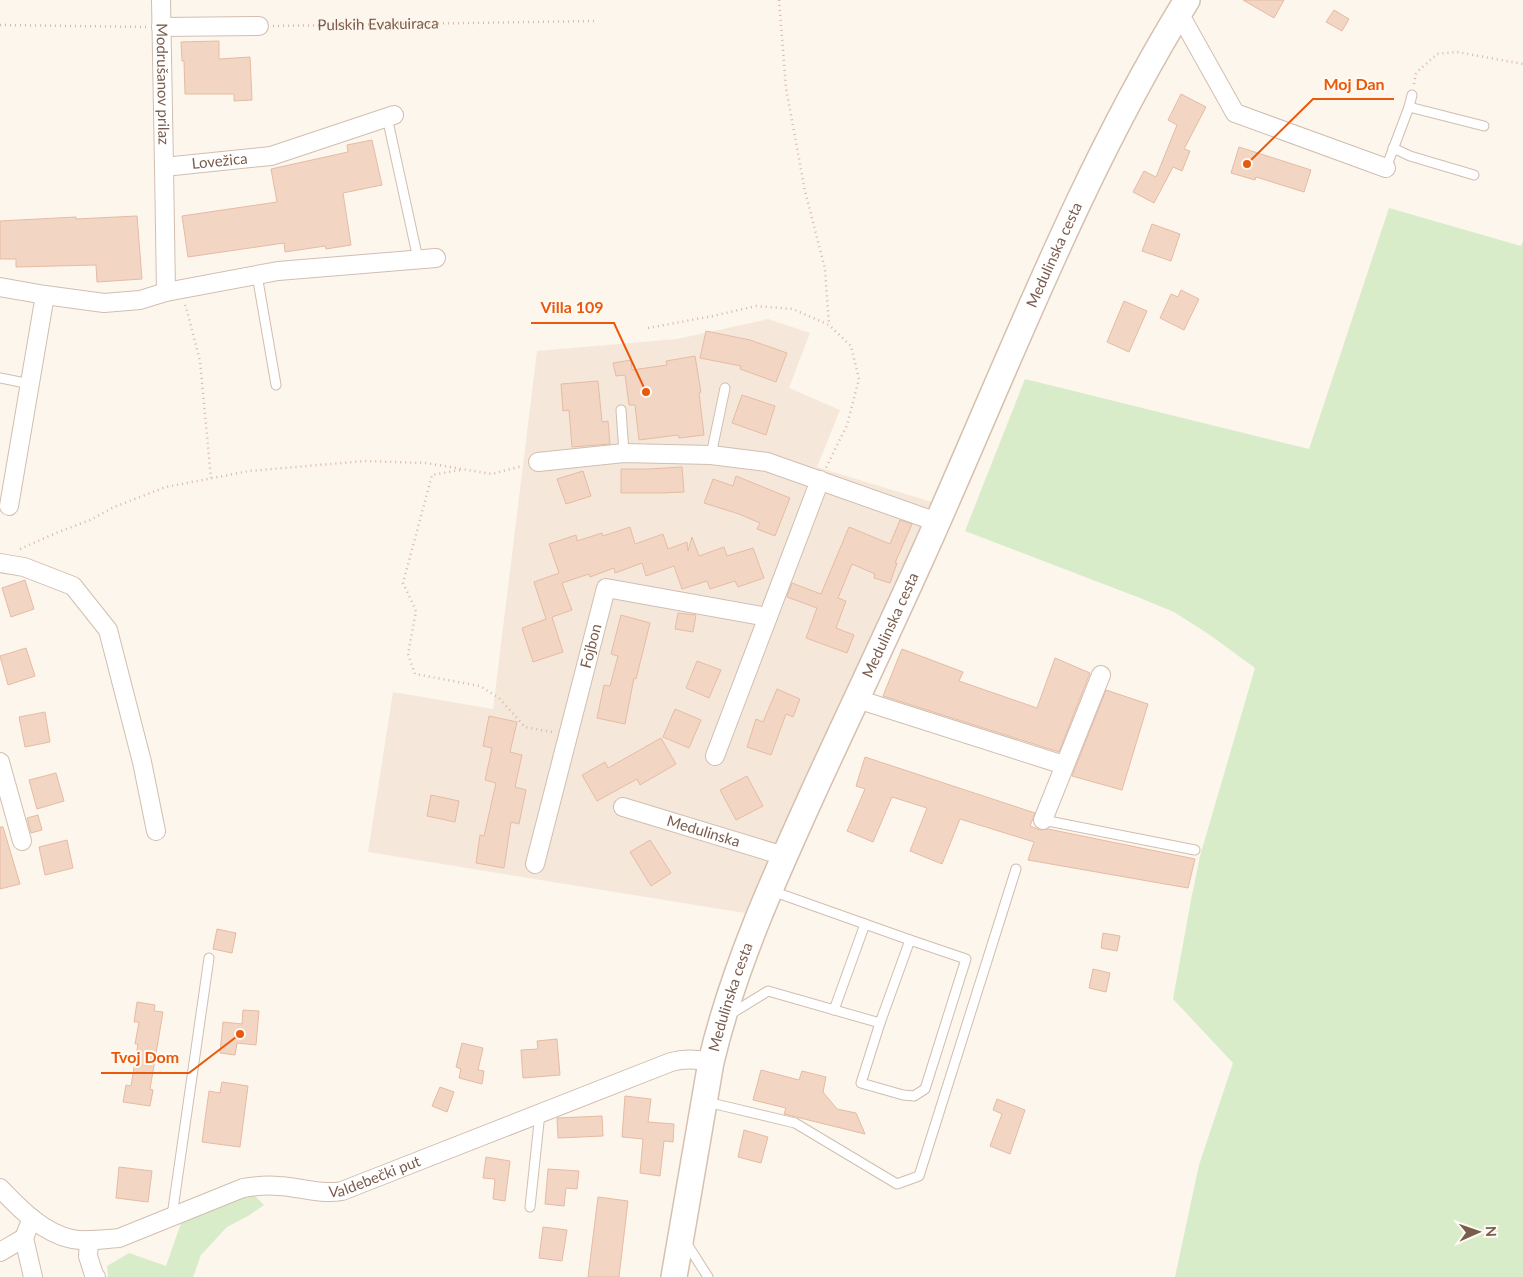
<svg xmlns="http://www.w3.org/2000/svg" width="1523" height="1277" viewBox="0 0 1523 1277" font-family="Lato,sans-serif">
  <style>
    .residential { fill: #f5e8da }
    .green { fill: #d8ecc9 }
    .building { fill: #f3d5c3; stroke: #e6bba3 }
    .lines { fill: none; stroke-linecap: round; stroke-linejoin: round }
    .service-casing { stroke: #d1beb0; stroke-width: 11 }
    .minor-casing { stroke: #d1beb0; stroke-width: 20 }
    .secondary-casing { stroke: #d6c0b0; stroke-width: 28 }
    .path { stroke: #d9b8a5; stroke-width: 2.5; stroke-dasharray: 1 4; stroke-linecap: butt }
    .service { stroke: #fff; stroke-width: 9 }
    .minor { stroke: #fff; stroke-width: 18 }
    .secondary { stroke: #fff; stroke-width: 25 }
    .labels { text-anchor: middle; stroke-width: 4; stroke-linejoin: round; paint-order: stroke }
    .street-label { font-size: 15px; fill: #7a5c4d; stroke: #fffaf3 }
    .leader { fill: none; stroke: #e8590c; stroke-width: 2 }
    .callout-dot { fill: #e8590c; stroke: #fffaf3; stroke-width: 2 }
    .callout-label { font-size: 16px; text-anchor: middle; font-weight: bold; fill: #e8590c; stroke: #fffaf3; stroke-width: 4; stroke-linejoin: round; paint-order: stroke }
  </style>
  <rect width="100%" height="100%" fill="#fdf6ec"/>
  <path class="residential" d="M 768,319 L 810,333 L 789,388 L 840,410 L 817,467 L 932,502 L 745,913 L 368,852 L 393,692 L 493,709 L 537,351 L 677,339 Z"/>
  <g class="green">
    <path d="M 1389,208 L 1521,246 L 1523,241 L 1523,1277 L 1175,1277 L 1199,1165 L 1233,1063 L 1173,999 L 1191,900 L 1200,856 L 1255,668 L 1210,635 L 1174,612 L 1140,598 L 965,531 L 1025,379 L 1309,449 Z"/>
    <path d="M 254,1195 L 264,1205 L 248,1216 L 227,1227 L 201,1255 L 193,1277 L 108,1277 L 107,1266 L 129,1253 L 166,1266 L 181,1223 L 235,1198 Z"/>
  </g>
  <g class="building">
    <path d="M 1243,0 L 1284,0 L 1274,18 Z"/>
    <path d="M 1334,10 L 1349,19 L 1342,31 L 1326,22 Z"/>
    <path d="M 219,41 L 219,59 L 250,57 L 252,100 L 234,101 L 234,94 L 185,94 L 184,61 L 182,61 L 181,42 Z"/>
    <path d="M 1181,94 L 1206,107 L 1184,149 L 1190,151 L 1182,171 L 1173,167 L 1154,203 L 1133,192 L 1144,171 L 1156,177 L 1177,125 L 1168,120 Z"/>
    <path d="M 372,140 L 382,185 L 343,193 L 351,245 L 326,249 L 325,246 L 285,252 L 284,243 L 188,257 L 182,216 L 277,202 L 271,169 L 348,152 L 347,145 Z"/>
    <path d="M 1239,147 L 1311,170 L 1304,192 L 1256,177 L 1255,180 L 1231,173 Z"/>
    <path d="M 137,216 L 142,279 L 97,282 L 96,265 L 16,267 L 16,259 L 0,259 L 0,221 L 76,217 L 76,219 Z"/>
    <path d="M 1152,224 L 1180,234 L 1171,261 L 1142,251 Z"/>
    <path d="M 1181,290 L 1199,299 L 1184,330 L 1160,318 L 1171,294 L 1178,297 Z"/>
    <path d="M 1124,301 L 1147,311 L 1129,352 L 1107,342 Z"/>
    <path d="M 706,331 L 750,340 L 787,353 L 776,382 L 740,369 L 741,366 L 700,358 Z"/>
    <path d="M 695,356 L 701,392 L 699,393 L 704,435 L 679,438 L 678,435 L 639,440 L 635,405 L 629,405 L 625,375 L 616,376 L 613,363 L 631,360 L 632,370 L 667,365 L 666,361 Z"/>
    <path d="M 598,381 L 602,422 L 608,421 L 610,444 L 572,447 L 569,410 L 563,411 L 561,384 Z"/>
    <path d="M 742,395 L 775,406 L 766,435 L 732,423 Z"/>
    <path d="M 682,467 L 684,492 L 662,493 L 621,493 L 621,469 L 649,469 Z"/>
    <path d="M 583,471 L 591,496 L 566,504 L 557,479 Z"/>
    <path d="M 736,476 L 790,498 L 775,536 L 757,529 L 760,523 L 739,514 L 704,503 L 713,479 L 733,486 Z"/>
    <path d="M 900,520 L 912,524 L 895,563 L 897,563 L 890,583 L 874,578 L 875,574 L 852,564 L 838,598 L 846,601 L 836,628 L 854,635 L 847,653 L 806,638 L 817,608 L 787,597 L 792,583 L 821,594 L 849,527 L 890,544 Z"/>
    <path d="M 630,527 L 635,544 L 663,534 L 668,549 L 687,542 L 688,551 L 692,537 L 699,556 L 724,547 L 727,556 L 753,548 L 764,578 L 738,587 L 735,581 L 710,589 L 707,581 L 682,589 L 674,566 L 646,576 L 642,563 L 615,573 L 614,568 L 590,577 L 589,574 L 562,583 L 572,610 L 552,617 L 563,652 L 533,662 L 522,628 L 546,619 L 534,582 L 559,573 L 549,544 L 576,535 L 577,541 L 602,533 L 603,536 Z"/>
    <path d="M 25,580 L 34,609 L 11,617 L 2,588 Z"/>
    <path d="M 678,613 L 696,615 L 693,632 L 675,629 Z"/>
    <path d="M 621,615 L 650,623 L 636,679 L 634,678 L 625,724 L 597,718 L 604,685 L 610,686 L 618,656 L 611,654 Z"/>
    <path d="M 26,648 L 35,676 L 8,685 L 0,656 Z"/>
    <path d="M 902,649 L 963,672 L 959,681 L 1037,708 L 1055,658 L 1090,673 L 1059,752 L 883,696 Z"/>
    <path d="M 697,661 L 721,670 L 709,698 L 686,688 Z"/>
    <path d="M 777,689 L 800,699 L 793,717 L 786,714 L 771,755 L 747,747 L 756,719 L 763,722 Z"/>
    <path d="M 1106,690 L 1148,704 L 1122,790 L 1072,776 Z"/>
    <path d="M 675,709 L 701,720 L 689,748 L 663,737 Z"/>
    <path d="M 45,712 L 50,742 L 25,747 L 19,717 Z"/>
    <path d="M 489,716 L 517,722 L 510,752 L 522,755 L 515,787 L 526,790 L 519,824 L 511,822 L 504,868 L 476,863 L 480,835 L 484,836 L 496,783 L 485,780 L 492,748 L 483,746 Z"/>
    <path d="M 661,738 L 676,764 L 640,785 L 637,779 L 597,801 L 582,775 L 605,762 L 608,768 Z"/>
    <path d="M 865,757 L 1035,813 L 1030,826 L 1040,830 L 1048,829 L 1195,859 L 1188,888 L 1028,860 L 1034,842 L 960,819 L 942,864 L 910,851 L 927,808 L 892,797 L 873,842 L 847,831 L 865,789 L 856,786 Z"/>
    <path d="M 56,773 L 64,801 L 37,809 L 29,780 Z"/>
    <path d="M 747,776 L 763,806 L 736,820 L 720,790 Z"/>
    <path d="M 431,795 L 459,801 L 455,822 L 427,816 Z"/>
    <path d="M 38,815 L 42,830 L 31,833 L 27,818 Z"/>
    <path d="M 0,827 L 3,827 L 20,884 L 0,889 Z"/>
    <path d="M 67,840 L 73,868 L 45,875 L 39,847 Z"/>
    <path d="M 650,840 L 671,873 L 651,886 L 630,852 Z"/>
    <path d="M 217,929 L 236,933 L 232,953 L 213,949 Z"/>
    <path d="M 1103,933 L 1120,936 L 1117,951 L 1101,948 Z"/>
    <path d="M 1093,969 L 1110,973 L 1106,992 L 1089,988 Z"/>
    <path d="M 137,1002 L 155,1005 L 154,1011 L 163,1012 L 150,1089 L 153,1090 L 150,1106 L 123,1102 L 126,1085 L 131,1086 L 138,1044 L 135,1044 L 139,1022 L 134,1022 Z"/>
    <path d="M 243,1010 L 259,1011 L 256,1045 L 237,1043 L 235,1055 L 220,1053 L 223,1022 L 242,1024 Z"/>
    <path d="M 557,1039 L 560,1075 L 523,1078 L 521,1050 L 538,1049 L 537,1041 Z"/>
    <path d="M 462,1043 L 483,1048 L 478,1070 L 484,1071 L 482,1084 L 459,1078 L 461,1069 L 456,1067 Z"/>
    <path d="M 761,1070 L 799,1080 L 802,1071 L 826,1077 L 823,1092 L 837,1109 L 856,1113 L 865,1134 L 784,1114 L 786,1108 L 753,1100 Z"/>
    <path d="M 222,1082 L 248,1086 L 240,1147 L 202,1142 L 209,1091 L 220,1093 Z"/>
    <path d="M 440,1087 L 454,1092 L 447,1112 L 432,1106 Z"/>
    <path d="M 625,1096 L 651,1099 L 648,1122 L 674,1124 L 673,1142 L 664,1141 L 660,1176 L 640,1173 L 643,1139 L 622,1137 Z"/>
    <path d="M 997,1099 L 1025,1110 L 1010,1154 L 990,1146 L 1002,1114 L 993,1110 Z"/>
    <path d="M 602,1116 L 603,1136 L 558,1138 L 557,1118 Z"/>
    <path d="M 744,1130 L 768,1137 L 761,1163 L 738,1157 Z"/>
    <path d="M 486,1157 L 510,1161 L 505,1201 L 493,1199 L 495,1179 L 483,1178 Z"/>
    <path d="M 119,1167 L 152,1171 L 148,1202 L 116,1198 Z"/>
    <path d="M 548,1169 L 579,1171 L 577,1189 L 566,1188 L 564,1206 L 545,1204 Z"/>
    <path d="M 598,1197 L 628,1201 L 619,1277 L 588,1277 Z"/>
    <path d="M 543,1227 L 567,1230 L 562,1261 L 539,1258 Z"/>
  </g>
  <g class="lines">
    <defs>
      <g id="service">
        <path d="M 1409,107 L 1484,126"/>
        <path d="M 387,117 L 418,259"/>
        <path d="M 1393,148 L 1410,156 L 1474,175"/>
        <path d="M 1386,168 L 1409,107 L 1412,95"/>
        <path d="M 257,275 L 276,385"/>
        <path d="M 0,378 L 30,384"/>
        <path d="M 621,410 L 624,453"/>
        <path d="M 711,455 L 725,388"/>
        <path d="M 1043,820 L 1195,850"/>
        <path d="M 834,1010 L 865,924"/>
        <path d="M 729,1015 L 768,991 L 880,1023 L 910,940 L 772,891"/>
        <path d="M 880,1023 L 861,1083 L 903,1095 L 914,1096 L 925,1089 L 966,959 L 910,940"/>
        <path d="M 707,1102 L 795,1123 L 897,1184 L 919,1176 L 1016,869"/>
        <path d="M 530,1207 L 540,1113"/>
        <path d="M 172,1216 L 209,958"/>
        <path d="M 685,1241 L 708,1277"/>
      </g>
      <g id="minor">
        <path id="s2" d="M 161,0 L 164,167"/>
        <path d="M 1179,13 L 1235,113 L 1386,168"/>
        <path d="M 161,27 L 259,26"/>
        <path d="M 0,287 L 45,295 L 104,303 L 140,300 L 166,292 L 278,271 L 436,258"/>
        <path id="s3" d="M 166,292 L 164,167 L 271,156 L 394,115"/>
        <path d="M 538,462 L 624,453 L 711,455 L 767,462 L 937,522"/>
        <path d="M 9,506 L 45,295"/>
        <path d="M 0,563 L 24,567 L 73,586 L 108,630 L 142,762 L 156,831"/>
        <path d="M 857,699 L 1064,765"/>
        <path d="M 715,756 L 820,480"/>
        <path d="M 0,762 L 22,841"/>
        <path id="s4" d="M 623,807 L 784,856"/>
        <path d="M 1043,820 L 1101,675"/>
        <path id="s5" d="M 535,864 L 606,588 L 768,617"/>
        <path id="s6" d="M 0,1188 C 20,1209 43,1233 72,1239 C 87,1242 104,1239 119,1238 L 243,1188 C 255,1186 267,1185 279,1186 C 299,1187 321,1195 342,1191 L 671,1062 C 685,1058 697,1059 711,1062"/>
        <path d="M 32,1218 L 24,1238 L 33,1277"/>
        <path d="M 89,1240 L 88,1256 L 94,1275 L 96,1277"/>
        <path d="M 0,1252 L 24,1238"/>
      </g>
      <g id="secondary">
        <path id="s7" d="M 674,1277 L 711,1062 C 734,965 776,874 817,784 C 853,706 890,628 925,550 C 1008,365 1080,173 1187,0"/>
      </g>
    </defs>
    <use href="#service" class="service-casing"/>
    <use href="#minor" class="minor-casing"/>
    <use href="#secondary" class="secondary-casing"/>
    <g class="path">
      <path d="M 779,0 L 786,88 L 805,191 L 825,269 L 829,325"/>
      <path d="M 0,25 L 146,27"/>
      <path id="s1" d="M 273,26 L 595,21"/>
      <path d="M 1414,84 L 1416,73 L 1437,54 L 1457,52 L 1523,64"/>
      <path d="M 185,305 L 187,311 L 200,361 L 211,478"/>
      <path d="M 648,328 L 713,316 L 756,306 L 793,309 L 829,325 L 851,346 L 859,379 L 847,425 L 826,468"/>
      <path d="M 460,470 L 432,475 L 403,583 L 416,611 L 408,654 L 415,674 L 480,686 L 499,698 L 525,727 L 552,732"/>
      <path d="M 20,549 L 56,533 L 90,520 L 114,507 L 166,487 L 249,471 L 365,461 L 426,463 L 492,474 L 522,466"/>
    </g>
    <use href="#service" class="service"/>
    <use href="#minor" class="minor"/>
    <use href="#secondary" class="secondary"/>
  </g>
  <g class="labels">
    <g class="street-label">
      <text dy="5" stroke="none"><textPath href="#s1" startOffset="105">Pulskih Evakuiraca</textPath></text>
      <text dy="5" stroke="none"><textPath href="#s2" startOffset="84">Modrušanov prilaz</textPath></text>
      <text dy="5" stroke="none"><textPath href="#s3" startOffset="181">Lovežica</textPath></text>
      <text dy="5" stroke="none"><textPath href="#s7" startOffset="1096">Medulinska cesta</textPath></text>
      <text dy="5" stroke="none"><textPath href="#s7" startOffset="691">Medulinska cesta</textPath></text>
      <text dy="5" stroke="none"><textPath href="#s5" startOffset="225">Fojbon</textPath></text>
      <text dy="5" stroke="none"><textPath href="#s4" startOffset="84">Medulinska</textPath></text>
      <text dy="5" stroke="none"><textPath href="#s7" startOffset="286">Medulinska cesta</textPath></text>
      <text dy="5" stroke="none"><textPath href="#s6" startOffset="405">Valdebečki put</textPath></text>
    </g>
  </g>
  <path class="leader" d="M1247 164L1313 99H1394M646 392L614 323H531M240 1034L189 1073H101"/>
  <g class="callout-dot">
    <circle cx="1247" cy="164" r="5"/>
    <circle cx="646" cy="392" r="5"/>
    <circle cx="240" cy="1034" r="5"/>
  </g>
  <g class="callout-label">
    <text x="1354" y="90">Moj Dan</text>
    <text x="572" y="313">Villa 109</text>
    <text x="145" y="1063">Tvoj Dom</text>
  </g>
  <g transform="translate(1478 1232) rotate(88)" stroke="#fffaf3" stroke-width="4" paint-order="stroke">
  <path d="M0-4L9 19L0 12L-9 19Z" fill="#7a5c4d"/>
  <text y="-8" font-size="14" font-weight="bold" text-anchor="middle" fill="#7a5c4d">N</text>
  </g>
</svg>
